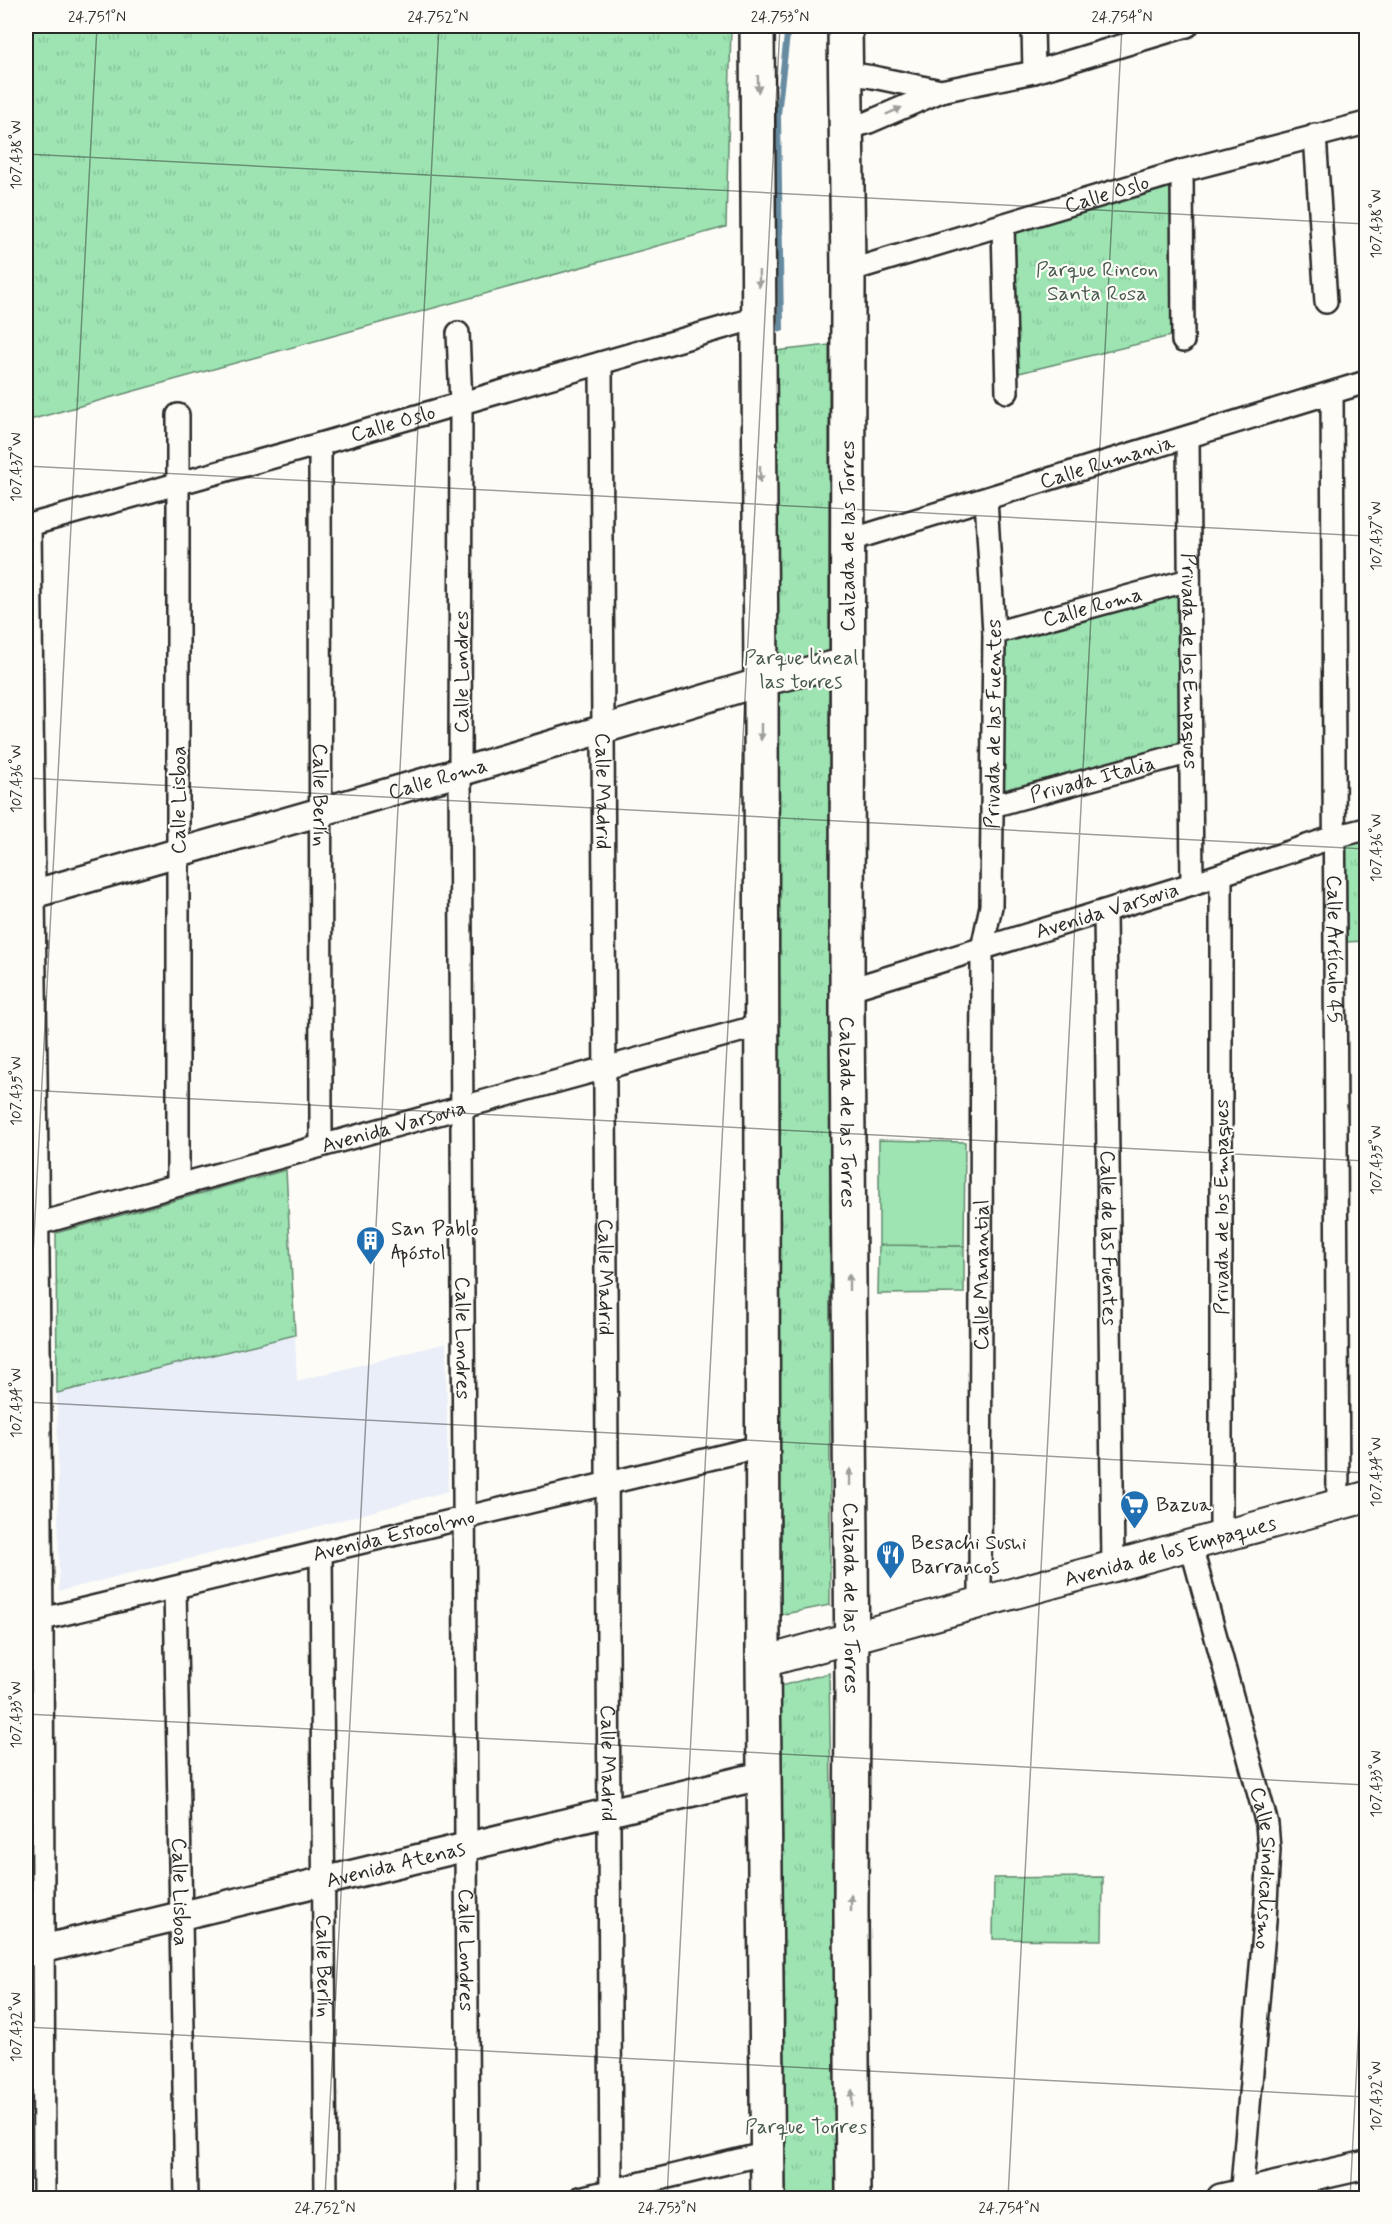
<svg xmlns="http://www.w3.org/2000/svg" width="1392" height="2224" viewBox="0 0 1392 2224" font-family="Mynerve,sans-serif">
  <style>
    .built { fill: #e9eef8 }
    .grass { fill: url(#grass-tufts); stroke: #64886e; stroke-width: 1.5 }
    .pitch { fill: #9de4b2; stroke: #64886e; stroke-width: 1.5 }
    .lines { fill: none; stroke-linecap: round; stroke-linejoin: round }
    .stream { stroke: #668ba0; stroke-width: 6 }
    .minor-casing { stroke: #2b2b2b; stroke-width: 26 }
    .tertiary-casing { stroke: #2b2b2b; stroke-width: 32 }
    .secondary-casing { stroke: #2b2b2b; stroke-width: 34 }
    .primary-casing { stroke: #2b2b2b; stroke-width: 38 }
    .minor { stroke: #fdfcf7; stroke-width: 21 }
    .tertiary { stroke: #fdfcf7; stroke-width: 27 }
    .secondary { stroke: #fdfcf7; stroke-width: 30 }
    .primary { stroke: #fdfcf7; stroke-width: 33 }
    .oneway { fill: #9e9e9b }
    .ticks { fill: none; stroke: #2b2b2b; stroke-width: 1.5; stroke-opacity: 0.45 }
    .labels { text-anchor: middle; stroke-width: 4.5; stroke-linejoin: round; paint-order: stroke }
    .street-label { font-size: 21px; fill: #2b2b2b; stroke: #fdfcf7 }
    .park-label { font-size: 21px; fill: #48594d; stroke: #fdfcf7 }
    .poi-label { font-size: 21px; fill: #2b2b2b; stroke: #fdfcf7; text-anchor: start }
    .neatline { fill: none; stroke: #2b2b2b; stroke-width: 2 }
    .ticks-label { font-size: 15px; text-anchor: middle; fill: #2b2b2b }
  </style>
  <defs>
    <pattern id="grass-tufts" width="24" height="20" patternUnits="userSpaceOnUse" patternTransform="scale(1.5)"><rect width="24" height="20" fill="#9de4b2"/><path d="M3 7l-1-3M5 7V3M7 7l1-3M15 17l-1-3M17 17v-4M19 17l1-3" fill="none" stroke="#87c499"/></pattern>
  </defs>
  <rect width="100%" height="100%" fill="#fdfcf7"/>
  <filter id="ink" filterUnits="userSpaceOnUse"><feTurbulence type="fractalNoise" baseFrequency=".0167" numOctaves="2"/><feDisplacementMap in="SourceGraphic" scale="12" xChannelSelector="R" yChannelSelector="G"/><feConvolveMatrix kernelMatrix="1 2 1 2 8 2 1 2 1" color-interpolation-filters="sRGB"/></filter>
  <g filter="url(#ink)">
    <path class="built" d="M 295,1335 L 297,1381 L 446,1343 L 448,1491 L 301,1531 L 59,1591 L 57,1393 Z"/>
    <g class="grass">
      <path d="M 26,26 L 731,26 L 726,227 L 26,421 Z"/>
      <path d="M 1172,185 L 1171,336 L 1019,373 L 1014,231 Z"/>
      <path d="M 829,345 L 830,1605 L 779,1615 L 780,1352 L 774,669 L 776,351 Z"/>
      <path d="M 1187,593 L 1187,744 L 1000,793 L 1003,640 Z"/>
      <path d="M 1366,837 L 1366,941 L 1344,942 L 1343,842 Z"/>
      <path d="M 286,1170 L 295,1335 L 57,1393 L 56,1233 Z"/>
      <path d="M 879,1245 L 964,1246 L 964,1293 L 878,1294 Z"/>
      <path d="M 829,1673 L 838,2198 L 777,2198 L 773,1688 Z"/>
      <path d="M 1103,1877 L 1102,1940 L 993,1939 L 994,1878 Z"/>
    </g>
    <path class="pitch" d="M 879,1140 L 965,1142 L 964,1246 L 879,1245 Z"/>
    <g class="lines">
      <path class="stream" d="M 781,329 L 778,114 L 788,26"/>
      <defs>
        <g id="minor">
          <path d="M 1033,26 L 1034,72"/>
          <path d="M 846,73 L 873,77 L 941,91"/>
          <path d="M 847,129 L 869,122 L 941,91 L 1034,72 L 1187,26"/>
          <path d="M 1315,135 L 1326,302"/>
          <path d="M 1182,171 L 1183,341"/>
          <path d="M 1003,225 L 1007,392"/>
          <path id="s1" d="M 848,271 L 1182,171 L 1366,123"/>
          <path id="s2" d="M 458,333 L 461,403 L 460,772 L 468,2198"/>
          <path id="s3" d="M 601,363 L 611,2191"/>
          <path id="s4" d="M 1332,393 L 1338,1506"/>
          <path id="s5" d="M 1188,437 L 1192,884"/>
          <path id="s6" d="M 320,444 L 321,1145"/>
          <path d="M 30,525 L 42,1620 L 44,2198"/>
          <path id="s7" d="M 26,526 L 320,444 L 760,317"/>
          <path id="s8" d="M 847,541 L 1366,382"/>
          <path id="s9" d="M 994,633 L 1189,580"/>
          <path id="s10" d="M 992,806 L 1191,752"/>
          <path id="s11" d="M 1105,911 L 1113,1565"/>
          <path id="s12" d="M 847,990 L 1192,884 L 1334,837 L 1366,829"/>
          <path d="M 178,1184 L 178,415"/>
          <path id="s13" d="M 26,1227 L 762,1025"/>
          <path d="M 1221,1538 L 1221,875"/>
          <path id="s14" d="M 1191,1546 L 1267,1824 L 1269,1849 L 1265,1921 L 1241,2198"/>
          <path id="s15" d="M 321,1552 L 326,2198"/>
          <path id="s16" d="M 175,1588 L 186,2198"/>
          <path id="s17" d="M 980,1602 L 982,949 L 991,906 L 994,633 L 986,499"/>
          <path id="s18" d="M 26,1623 L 763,1446"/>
          <path d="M 580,2198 L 768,2153"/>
        </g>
        <g id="tertiary">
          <path id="s19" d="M 26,896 L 460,772 L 761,682 L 847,662"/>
          <path id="s20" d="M 26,1953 L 764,1775"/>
          <path d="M 1221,2198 L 1366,2165"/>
        </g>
        <g id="secondary">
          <path id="s21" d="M 763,1662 L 1366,1497"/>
        </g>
        <g id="primary">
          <path d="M 757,26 L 761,682 L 763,1662 L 768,2198"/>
          <path id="s22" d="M 845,26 L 848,271 L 847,1010 L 852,1684 L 851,1911 L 853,2198"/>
        </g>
      </defs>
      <use href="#minor" class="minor-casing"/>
      <use href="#tertiary" class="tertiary-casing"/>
      <use href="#secondary" class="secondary-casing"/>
      <use href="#primary" class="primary-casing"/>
      <use href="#minor" class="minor"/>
      <use href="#tertiary" class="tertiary"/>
      <use href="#secondary" class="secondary"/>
      <use href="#primary" class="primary"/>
    </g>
    <defs><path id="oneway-solid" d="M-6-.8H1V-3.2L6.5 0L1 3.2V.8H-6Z" transform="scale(1.5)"/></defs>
    <g class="oneway">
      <use href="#oneway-solid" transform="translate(758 84) rotate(89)"/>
      <use href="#oneway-solid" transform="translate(894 111) rotate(-24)"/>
      <use href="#oneway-solid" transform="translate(759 279) rotate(89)"/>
      <use href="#oneway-solid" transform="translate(760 474) rotate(90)"/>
      <use href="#oneway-solid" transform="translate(761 732) rotate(90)"/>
      <use href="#oneway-solid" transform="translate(849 1282) rotate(-90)"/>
      <use href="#oneway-solid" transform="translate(850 1477) rotate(-90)"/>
      <use href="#oneway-solid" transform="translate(851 1903) rotate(-90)"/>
      <use href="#oneway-solid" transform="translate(852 2098) rotate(-90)"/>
    </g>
  </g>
  <path class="ticks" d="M 26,154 L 1366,224M 26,466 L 1366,536M 26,778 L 1366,849M 26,1090 L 1366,1161M 26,1390 L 97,26M 26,1402 L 1366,1473M 26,1714 L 1366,1785M 26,2027 L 1366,2097M 325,2198 L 439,26M 667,2198 L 780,26M 1008,2198 L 1122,26M 1350,2198 L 1366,1886"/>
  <defs>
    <symbol id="building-pin" viewBox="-11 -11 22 30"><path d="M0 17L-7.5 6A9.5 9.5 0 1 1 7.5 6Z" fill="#1f6fb2" stroke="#fdfcf7"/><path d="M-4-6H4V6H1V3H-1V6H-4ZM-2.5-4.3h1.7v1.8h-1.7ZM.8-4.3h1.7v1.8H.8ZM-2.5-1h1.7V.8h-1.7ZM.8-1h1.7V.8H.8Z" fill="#fff"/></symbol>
    <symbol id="supermarket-pin" viewBox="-11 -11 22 30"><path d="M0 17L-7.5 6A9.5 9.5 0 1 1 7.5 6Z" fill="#1f6fb2" stroke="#fdfcf7"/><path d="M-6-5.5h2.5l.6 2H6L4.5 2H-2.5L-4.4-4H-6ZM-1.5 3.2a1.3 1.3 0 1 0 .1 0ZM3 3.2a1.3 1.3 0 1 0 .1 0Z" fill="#fff"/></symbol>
    <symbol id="restaurant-pin" viewBox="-11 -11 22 30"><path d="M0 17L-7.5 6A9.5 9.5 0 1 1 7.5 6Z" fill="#1f6fb2" stroke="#fdfcf7"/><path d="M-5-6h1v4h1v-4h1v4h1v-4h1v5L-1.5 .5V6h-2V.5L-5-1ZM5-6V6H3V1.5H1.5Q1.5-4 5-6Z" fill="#fff"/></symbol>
  </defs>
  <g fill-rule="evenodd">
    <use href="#building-pin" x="354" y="1224" width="33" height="45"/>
    <use href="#supermarket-pin" x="1118" y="1488" width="33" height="45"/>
    <use href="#restaurant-pin" x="874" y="1538" width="33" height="45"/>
  </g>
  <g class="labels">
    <g class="street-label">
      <text dy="7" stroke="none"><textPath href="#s1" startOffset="270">Calle Oslo</textPath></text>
      <text dy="7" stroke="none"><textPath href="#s7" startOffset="381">Calle Oslo</textPath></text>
      <text dy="7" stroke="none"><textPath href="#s8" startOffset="272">Calle Rumania</textPath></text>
      <text transform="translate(847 536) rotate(-90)" y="7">Calzada de las Torres</text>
      <text dy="7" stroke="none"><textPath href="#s9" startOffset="102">Calle Roma</textPath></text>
      <text dy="7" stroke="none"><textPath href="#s5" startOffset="224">Privada de los Empaques</textPath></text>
      <text transform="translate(461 672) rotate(-90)" y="7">Calle Londres</text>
      <text dy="7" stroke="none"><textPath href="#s17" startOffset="879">Privada de las Fuentes</textPath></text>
      <text dy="7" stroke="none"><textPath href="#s19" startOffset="428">Calle Roma</textPath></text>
      <text dy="7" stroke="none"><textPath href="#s10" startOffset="104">Privada Italia</textPath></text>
      <text dy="7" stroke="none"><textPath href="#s3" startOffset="428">Calle Madrid</textPath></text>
      <text dy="7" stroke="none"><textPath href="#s6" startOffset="351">Calle Berlín</textPath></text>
      <text transform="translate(178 800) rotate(-90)" y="7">Calle Lisboa</text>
      <text dy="7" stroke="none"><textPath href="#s12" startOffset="272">Avenida Varsovia</textPath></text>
      <text dy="7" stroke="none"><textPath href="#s4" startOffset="556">Calle Artículo 45</textPath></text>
      <text dy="7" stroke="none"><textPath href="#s22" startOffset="1086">Calzada de las Torres</textPath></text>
      <text dy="7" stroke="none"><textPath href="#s13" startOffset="381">Avenida Varsovia</textPath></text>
      <text transform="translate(1221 1207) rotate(-90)" y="7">Privada de los Empaques</text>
      <text dy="7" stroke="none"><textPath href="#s11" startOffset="327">Calle de las Fuentes</textPath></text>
      <text dy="7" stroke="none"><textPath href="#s17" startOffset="327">Calle Manantial</textPath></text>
      <text dy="7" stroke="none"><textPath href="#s3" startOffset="914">Calle Madrid</textPath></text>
      <text dy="7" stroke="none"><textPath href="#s2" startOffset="1005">Calle Londres</textPath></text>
      <text dy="7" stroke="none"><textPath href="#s18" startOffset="378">Avenida Estocolmo</textPath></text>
      <text dy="7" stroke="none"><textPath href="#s21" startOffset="422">Avenida de los Empaques</textPath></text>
      <text dy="7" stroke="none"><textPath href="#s22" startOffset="1572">Calzada de las Torres</textPath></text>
      <text dy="7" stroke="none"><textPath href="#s3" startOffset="1400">Calle Madrid</textPath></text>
      <text dy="7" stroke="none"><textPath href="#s20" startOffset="380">Avenida Atenas</textPath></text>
      <text dy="7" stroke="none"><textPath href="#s14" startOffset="332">Calle Sindicalismo</textPath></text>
      <text dy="7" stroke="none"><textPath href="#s16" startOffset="304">Calle Lisboa</textPath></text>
      <text dy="7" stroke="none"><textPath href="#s2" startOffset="1617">Calle Londres</textPath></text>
      <text dy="7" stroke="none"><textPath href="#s15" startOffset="414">Calle Berlín</textPath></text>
    </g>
    <g class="park-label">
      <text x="1097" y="276">Parque Rincon<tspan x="1097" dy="24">Santa Rosa</tspan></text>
      <text x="801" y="664">Parque lineal<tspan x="801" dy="24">las torres</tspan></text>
      <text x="806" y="2133">Parque Torres</text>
    </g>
    <g class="poi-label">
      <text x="391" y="1235">San Pablo<tspan x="391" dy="24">Apóstol</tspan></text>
      <text x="1156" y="1511">Bazua</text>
      <text x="911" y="1549">Besachi Sushi<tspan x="911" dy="24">Barrancos</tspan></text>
    </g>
  </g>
  <rect width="1392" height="2224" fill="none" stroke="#fdfcf7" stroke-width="66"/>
  <rect x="33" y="33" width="1326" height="2158" class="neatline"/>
  <g class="ticks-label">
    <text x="97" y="22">24.751°N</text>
    <text x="438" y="22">24.752°N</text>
    <text x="780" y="22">24.753°N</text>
    <text x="1122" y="22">24.754°N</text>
    <text transform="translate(16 155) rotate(-90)" y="5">107.438°W</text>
    <text transform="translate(1376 224) rotate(-90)" y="5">107.438°W</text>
    <text transform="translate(16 467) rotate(-90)" y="5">107.437°W</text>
    <text transform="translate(1376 536) rotate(-90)" y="5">107.437°W</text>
    <text transform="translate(16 779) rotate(-90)" y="5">107.436°W</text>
    <text transform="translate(1376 848) rotate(-90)" y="5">107.436°W</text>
    <text transform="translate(16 1091) rotate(-90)" y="5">107.435°W</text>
    <text transform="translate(1376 1160) rotate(-90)" y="5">107.435°W</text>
    <text transform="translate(16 1403) rotate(-90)" y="5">107.434°W</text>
    <text transform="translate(1376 1472) rotate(-90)" y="5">107.434°W</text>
    <text transform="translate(16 1715) rotate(-90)" y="5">107.433°W</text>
    <text transform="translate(1376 1784) rotate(-90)" y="5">107.433°W</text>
    <text transform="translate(16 2027) rotate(-90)" y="5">107.432°W</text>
    <text transform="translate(1376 2096) rotate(-90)" y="5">107.432°W</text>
    <text x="325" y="2213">24.752°N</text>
    <text x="667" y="2213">24.753°N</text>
    <text x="1009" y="2213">24.754°N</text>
  </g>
</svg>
